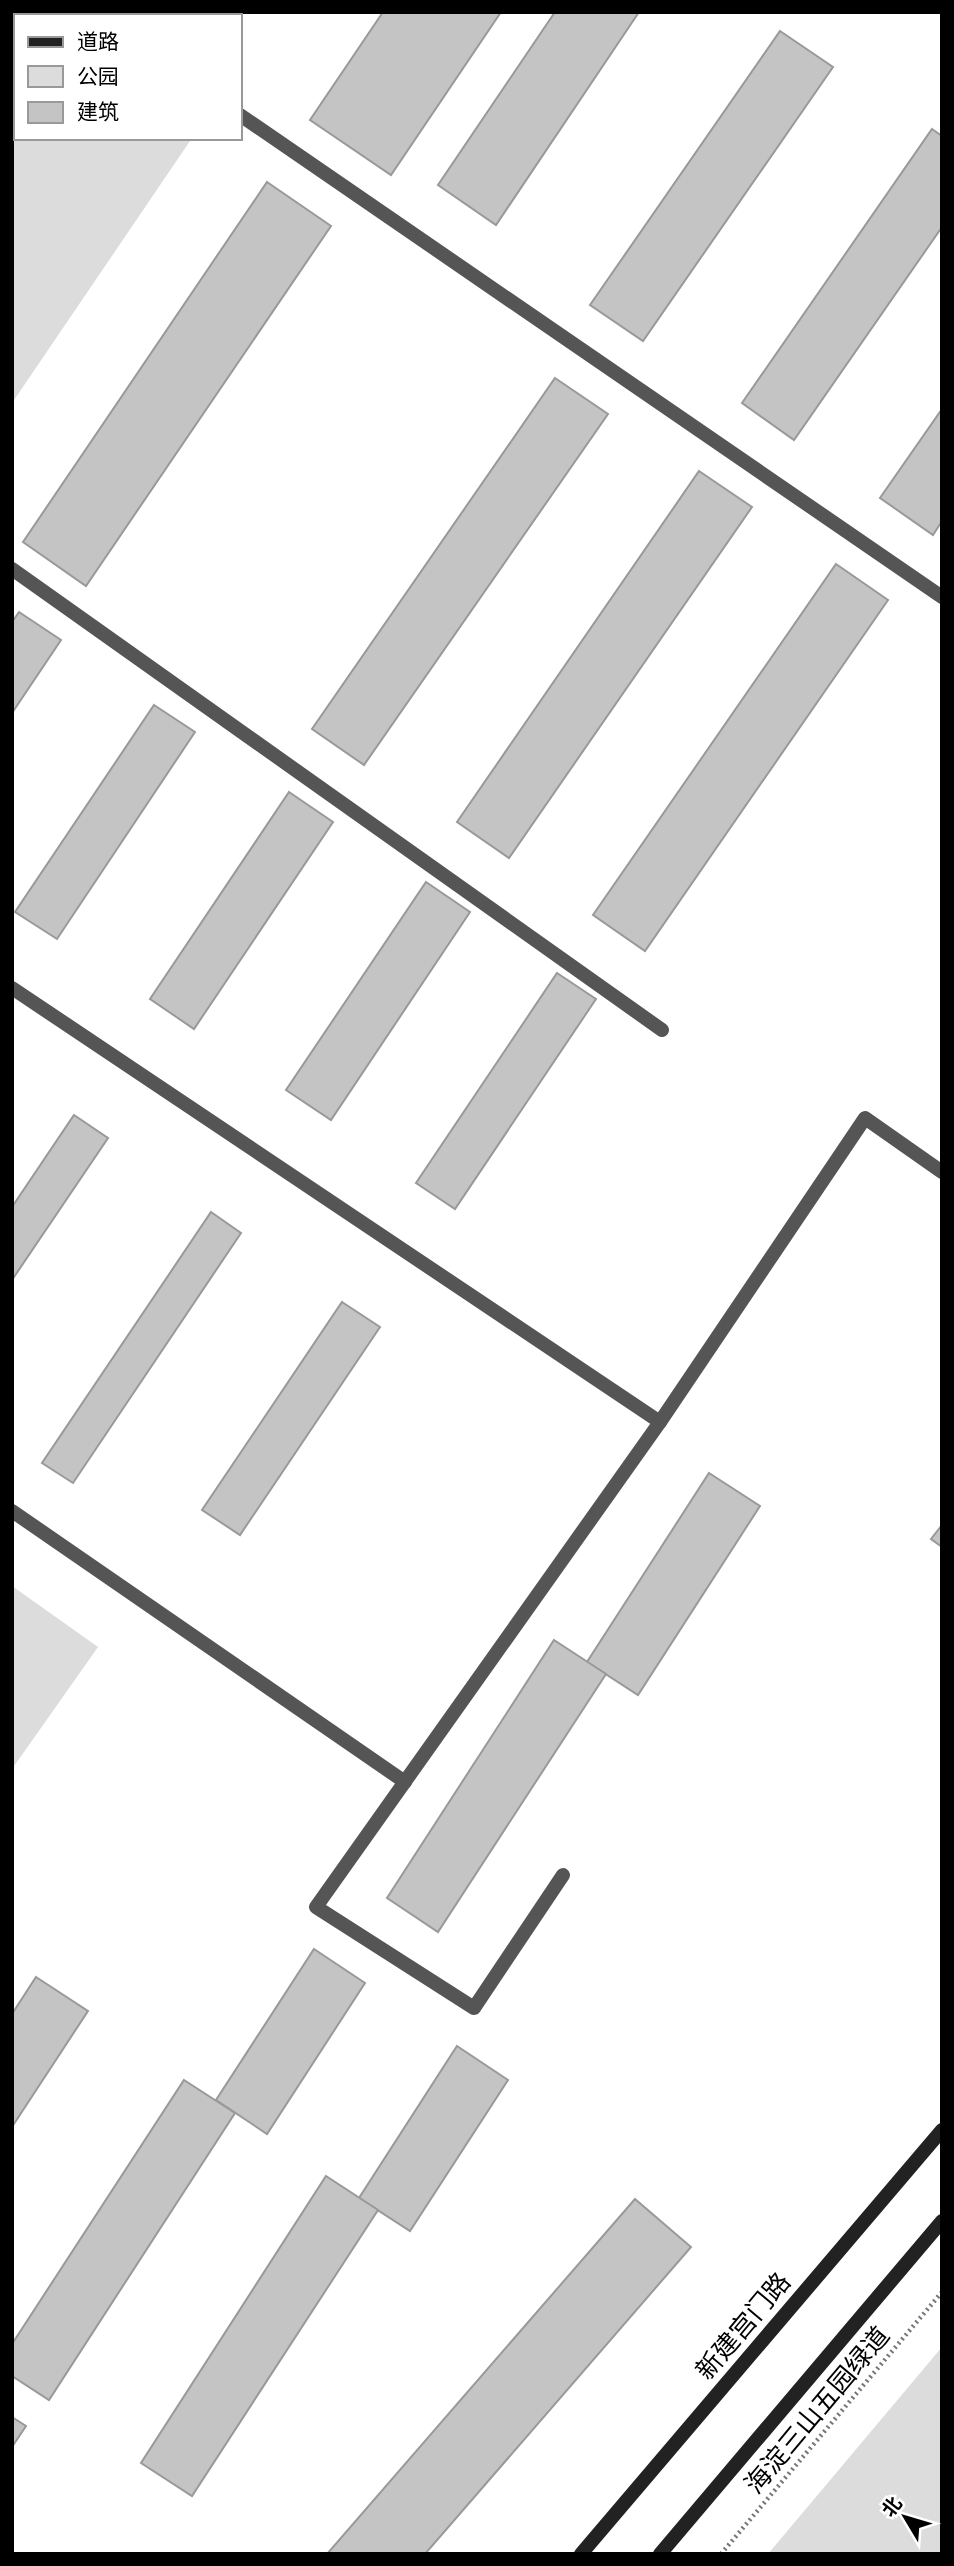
<svg xmlns="http://www.w3.org/2000/svg" width="954" height="2566" viewBox="0 0 954 2566" font-family="Figtree,'Noto Sans SC',sans-serif">
  <style>
    .green { fill: #dcdcdc }
    .building { fill: #c4c4c4; stroke: #999; stroke-width: 2 }
    .lines { fill: none; stroke-linecap: round; stroke-linejoin: round }
    .path { stroke: #777; stroke-width: 4.5; stroke-dasharray: 2 3.5; stroke-linecap: butt }
    .lane { stroke: #555; stroke-width: 14 }
    .street { stroke: #555; stroke-width: 14 }
    .secondary { stroke: #222; stroke-width: 14 }
    .labels { text-anchor: middle; stroke-width: 5; stroke-linejoin: round; paint-order: stroke }
    .street-label { font-size: 26px; fill: #000; stroke: #fff }
  </style>
  <rect width="100%" height="100%" fill="#fff"/>
  <g class="green">
    <path d="M 12,21 L 16,23 L 16,138 L 185,138 L 190,141 L 12,403 Z"/>
    <path d="M 12,1586 L 98,1647 L 12,1769 Z"/>
    <path d="M 942,2347 L 942,2554 L 768,2554 Z"/>
  </g>
  <g class="building">
    <path d="M 169,12 L 231,12 L 229,16 L 174,16 Z"/>
    <path d="M 383,12 L 501,12 L 391,175 L 310,120 Z"/>
    <path d="M 555,12 L 639,12 L 496,225 L 438,185 Z"/>
    <path d="M 780,31 L 833,67 L 643,341 L 590,305 Z"/>
    <path d="M 932,129 L 942,136 L 942,227 L 794,440 L 742,403 Z"/>
    <path d="M 267,182 L 331,226 L 86,586 L 23,542 Z"/>
    <path d="M 555,378 L 608,414 L 364,765 L 312,729 Z"/>
    <path d="M 942,409 L 942,521 L 933,535 L 880,498 Z"/>
    <path d="M 699,471 L 752,507 L 509,858 L 457,822 Z"/>
    <path d="M 836,564 L 888,600 L 645,951 L 593,915 Z"/>
    <path d="M 19,612 L 61,640 L 12,713 L 12,622 Z"/>
    <path d="M 154,705 L 195,732 L 57,939 L 15,912 Z"/>
    <path d="M 289,792 L 333,822 L 194,1029 L 150,999 Z"/>
    <path d="M 426,882 L 470,912 L 331,1120 L 286,1090 Z"/>
    <path d="M 557,973 L 596,999 L 455,1209 L 416,1183 Z"/>
    <path d="M 74,1115 L 108,1138 L 12,1280 L 12,1207 Z"/>
    <path d="M 211,1212 L 241,1233 L 73,1483 L 42,1463 Z"/>
    <path d="M 342,1302 L 380,1327 L 240,1535 L 202,1510 Z"/>
    <path d="M 709,1473 L 760,1506 L 638,1695 L 587,1662 Z"/>
    <path d="M 942,1525 L 942,1547 L 931,1539 Z"/>
    <path d="M 554,1640 L 606,1674 L 438,1932 L 387,1898 Z"/>
    <path d="M 314,1949 L 365,1983 L 267,2134 L 216,2100 Z"/>
    <path d="M 36,1977 L 88,2011 L 12,2127 L 12,2014 Z"/>
    <path d="M 457,2046 L 508,2080 L 410,2231 L 359,2198 Z"/>
    <path d="M 184,2080 L 235,2113 L 49,2400 L 12,2376 L 12,2344 Z"/>
    <path d="M 326,2176 L 378,2210 L 192,2496 L 141,2463 Z"/>
    <path d="M 635,2199 L 691,2247 L 425,2554 L 327,2554 Z"/>
    <path d="M 12,2417 L 26,2426 L 12,2447 Z"/>
  </g>
  <g class="lines">
    <path class="path" d="M 721,2554 L 942,2292"/>
    <path class="lane" d="M 12,1511 L 405,1782"/>
    <g class="street">
      <path d="M 91,12 L 96,16"/>
      <path d="M 240,115 L 942,597"/>
      <path d="M 12,569 L 662,1030"/>
      <path d="M 12,988 L 660,1422"/>
      <path d="M 563,1875 L 474,2008 L 316,1907 L 660,1422 L 865,1118 L 942,1172"/>
    </g>
    <g class="secondary">
      <path d="M 581,2554 L 942,2130"/>
      <path d="M 660,2554 L 942,2221"/>
    </g>
  </g>
  <g class="labels">
    <g class="street-label">
      <text transform="translate(743 2326) rotate(-50)" y="9">新建宫门路</text>
      <text transform="translate(817 2410) rotate(-50)" y="9">海淀三山五园绿道</text>
    </g>
  </g>
  <rect width="954" height="2566" fill="none" stroke="#000000" stroke-width="28"/>
  <rect x="14" y="14" width="228" height="126" fill="#ffffff" stroke="#999999" stroke-width="2"/>
  <rect x="28" y="37" width="35" height="10" fill="#222222" stroke="#999999" stroke-width="2"/>
  <text x="77" y="49" font-size="21" fill="#000000">道路</text>
  <rect x="28" y="66" width="35" height="21" fill="#dcdcdc" stroke="#999999" stroke-width="2"/>
  <text x="77" y="84" font-size="21" fill="#000000">公园</text>
  <rect x="28" y="102" width="35" height="21" fill="#c4c4c4" stroke="#999999" stroke-width="2"/>
  <text x="77" y="119" font-size="21" fill="#000000">建筑</text>
  <g transform="translate(905 2517) rotate(308)" stroke="#ffffff" stroke-width="5" paint-order="stroke">
  <path d="M0-5L12 26L0 18L-12 26Z" fill="#000000"/>
  <text y="-10" font-size="19" font-weight="bold" text-anchor="middle" fill="#000000">北</text>
  </g>
</svg>
